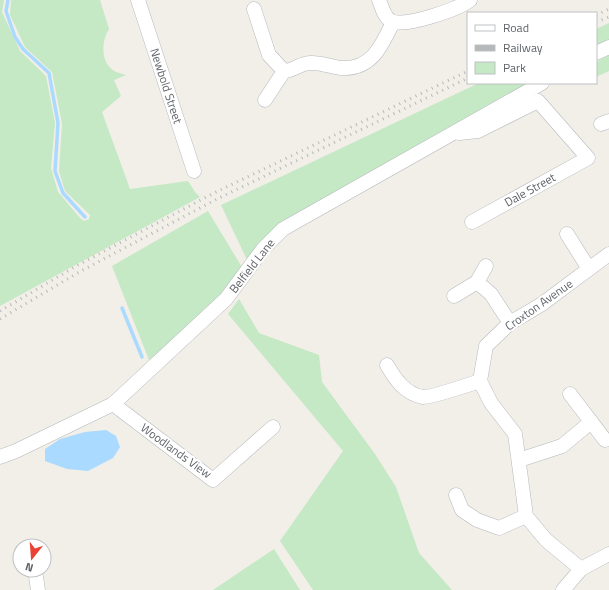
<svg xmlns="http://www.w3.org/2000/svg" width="609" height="590" viewBox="0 0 609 590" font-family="'Titillium Web',sans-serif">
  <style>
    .green { fill: #c5e8c5 }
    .water { fill: #aadaff }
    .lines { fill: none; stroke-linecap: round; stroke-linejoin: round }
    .stream { stroke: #aadaff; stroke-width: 3.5 }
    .minor-casing { stroke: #b5b8bc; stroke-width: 15 }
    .minor { stroke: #fff; stroke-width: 14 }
    .rail { stroke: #b6b7b8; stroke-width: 3; stroke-dasharray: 1 5; stroke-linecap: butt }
    .labels { text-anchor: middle; stroke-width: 4; stroke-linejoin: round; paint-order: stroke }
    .street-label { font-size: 12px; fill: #5f6368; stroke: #fff }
  </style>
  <rect width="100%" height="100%" fill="#f1efe8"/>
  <g class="green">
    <path d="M 0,0 L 4,0 L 2,12 L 20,51 L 46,76 L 55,123 L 51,168 L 58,192 L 80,218 L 84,221 L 89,219 L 90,215 L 65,191 L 59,171 L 62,124 L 52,72 L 25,47 L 10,15 L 11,0 L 100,0 L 109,29 C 101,42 100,64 116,72 C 119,73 123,74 126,75 L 114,80 L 121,96 L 102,112 L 130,189 L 188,181 L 195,192 L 200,197 L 0,306 Z"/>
    <path d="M 609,23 L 609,40 L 596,47 L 596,29 Z"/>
    <path d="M 609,55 L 609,71 L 596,77 L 596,62 Z"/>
    <path d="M 479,83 L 528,83 L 299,215 L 248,262 L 221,205 Z"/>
    <path d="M 208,211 L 243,269 L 223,297 L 149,360 L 112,266 Z"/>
    <path d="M 239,299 L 259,333 L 319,355 L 322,382 L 375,454 L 396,487 L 419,553 L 452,590 L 313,590 L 280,541 L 343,451 L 228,314 Z"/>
    <path d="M 274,549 L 300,590 L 213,590 Z"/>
  </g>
  <path class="water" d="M 106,430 L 116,436 L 120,447 L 113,458 L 88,471 L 67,469 L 45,461 L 45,449 L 60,439 L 85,432 Z"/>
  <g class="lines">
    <g class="stream">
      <path d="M 8,0 L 6,11 L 15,37 L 23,49 L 49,73 L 58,123 L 55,171 L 63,193 L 85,217"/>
      <path d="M 122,308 L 142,357"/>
    </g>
    <defs>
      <g id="minor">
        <path d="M 138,0 L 194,171"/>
        <path d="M 379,0 C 382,7 384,17 391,21 C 404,28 459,9 470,0"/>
        <path d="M 254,9 L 269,55 L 284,71 C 293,71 301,63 310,63 C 320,62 331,67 341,68 C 372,70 382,45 393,22"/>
        <path d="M 596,53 L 609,47"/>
        <path d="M 265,100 L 284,71"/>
        <path d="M 601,124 L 609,121"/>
        <path d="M 459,133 L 478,131 L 538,101 L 588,158 L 472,222"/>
        <path d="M 567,234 L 589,269"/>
        <path d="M 477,282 L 491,294 L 510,323"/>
        <path d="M 454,296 L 477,282 L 486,266"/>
        <path d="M 387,365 C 395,379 405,394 423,397 C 429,398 471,384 480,381"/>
        <path d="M 570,394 L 605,440"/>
        <path d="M 113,404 L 213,480 L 273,427"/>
        <path d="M 0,457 L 16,451 L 113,404 L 226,299 L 263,249 L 283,229 L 542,83"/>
        <path d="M 519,460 L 562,446 L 591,422"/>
        <path d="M 456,495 L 462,510 L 477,520 L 499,528 L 526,516"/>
        <path d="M 581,569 L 546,540 L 526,516 L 515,434 L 491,403 L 480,381 L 486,346 L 510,323 L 542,304 L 609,254"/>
        <path d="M 35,570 L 38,590"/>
        <path d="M 563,590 L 581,569 L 609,554"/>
      </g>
    </defs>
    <use href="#minor" class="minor-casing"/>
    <use href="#minor" class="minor"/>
    <g class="rail">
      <path d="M 596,15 L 609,9"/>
      <path d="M 596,22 L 609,17"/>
      <path d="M 0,311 L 78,265 L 214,193 L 468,71"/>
      <path d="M 0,319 L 81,271 L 217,199 L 468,78"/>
    </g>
  </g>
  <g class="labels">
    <g class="street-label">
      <text transform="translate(166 86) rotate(72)" y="4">Newbold Street</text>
      <text transform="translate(530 190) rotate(-29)" y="4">Dale Street</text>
      <text transform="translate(252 266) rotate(-52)" y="4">Belfield Lane</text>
      <text transform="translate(539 305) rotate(-35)" y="4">Croxton Avenue</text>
      <text transform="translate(176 451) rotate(36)" y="4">Woodlands View</text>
    </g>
  </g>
  <rect x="467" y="12" width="130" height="72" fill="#ffffff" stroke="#bfc1c3"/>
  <rect x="475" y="25" width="20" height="6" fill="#ffffff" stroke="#bfc1c3"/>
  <text x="503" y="32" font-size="12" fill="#5f6368">Road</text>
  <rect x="475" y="45" width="20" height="6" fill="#b6b7b8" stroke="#bfc1c3"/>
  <text x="503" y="52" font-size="12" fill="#5f6368">Railway</text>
  <rect x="475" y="62" width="20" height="12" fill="#c5e8c5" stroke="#bfc1c3"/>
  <text x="503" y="72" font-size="12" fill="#5f6368">Park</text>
  <g transform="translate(32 558) rotate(197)"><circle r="19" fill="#ffffff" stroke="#bfc1c3"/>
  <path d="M0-3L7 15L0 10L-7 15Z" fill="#ea4335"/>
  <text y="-6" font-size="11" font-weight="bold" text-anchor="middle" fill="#5f6368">N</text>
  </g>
</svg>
